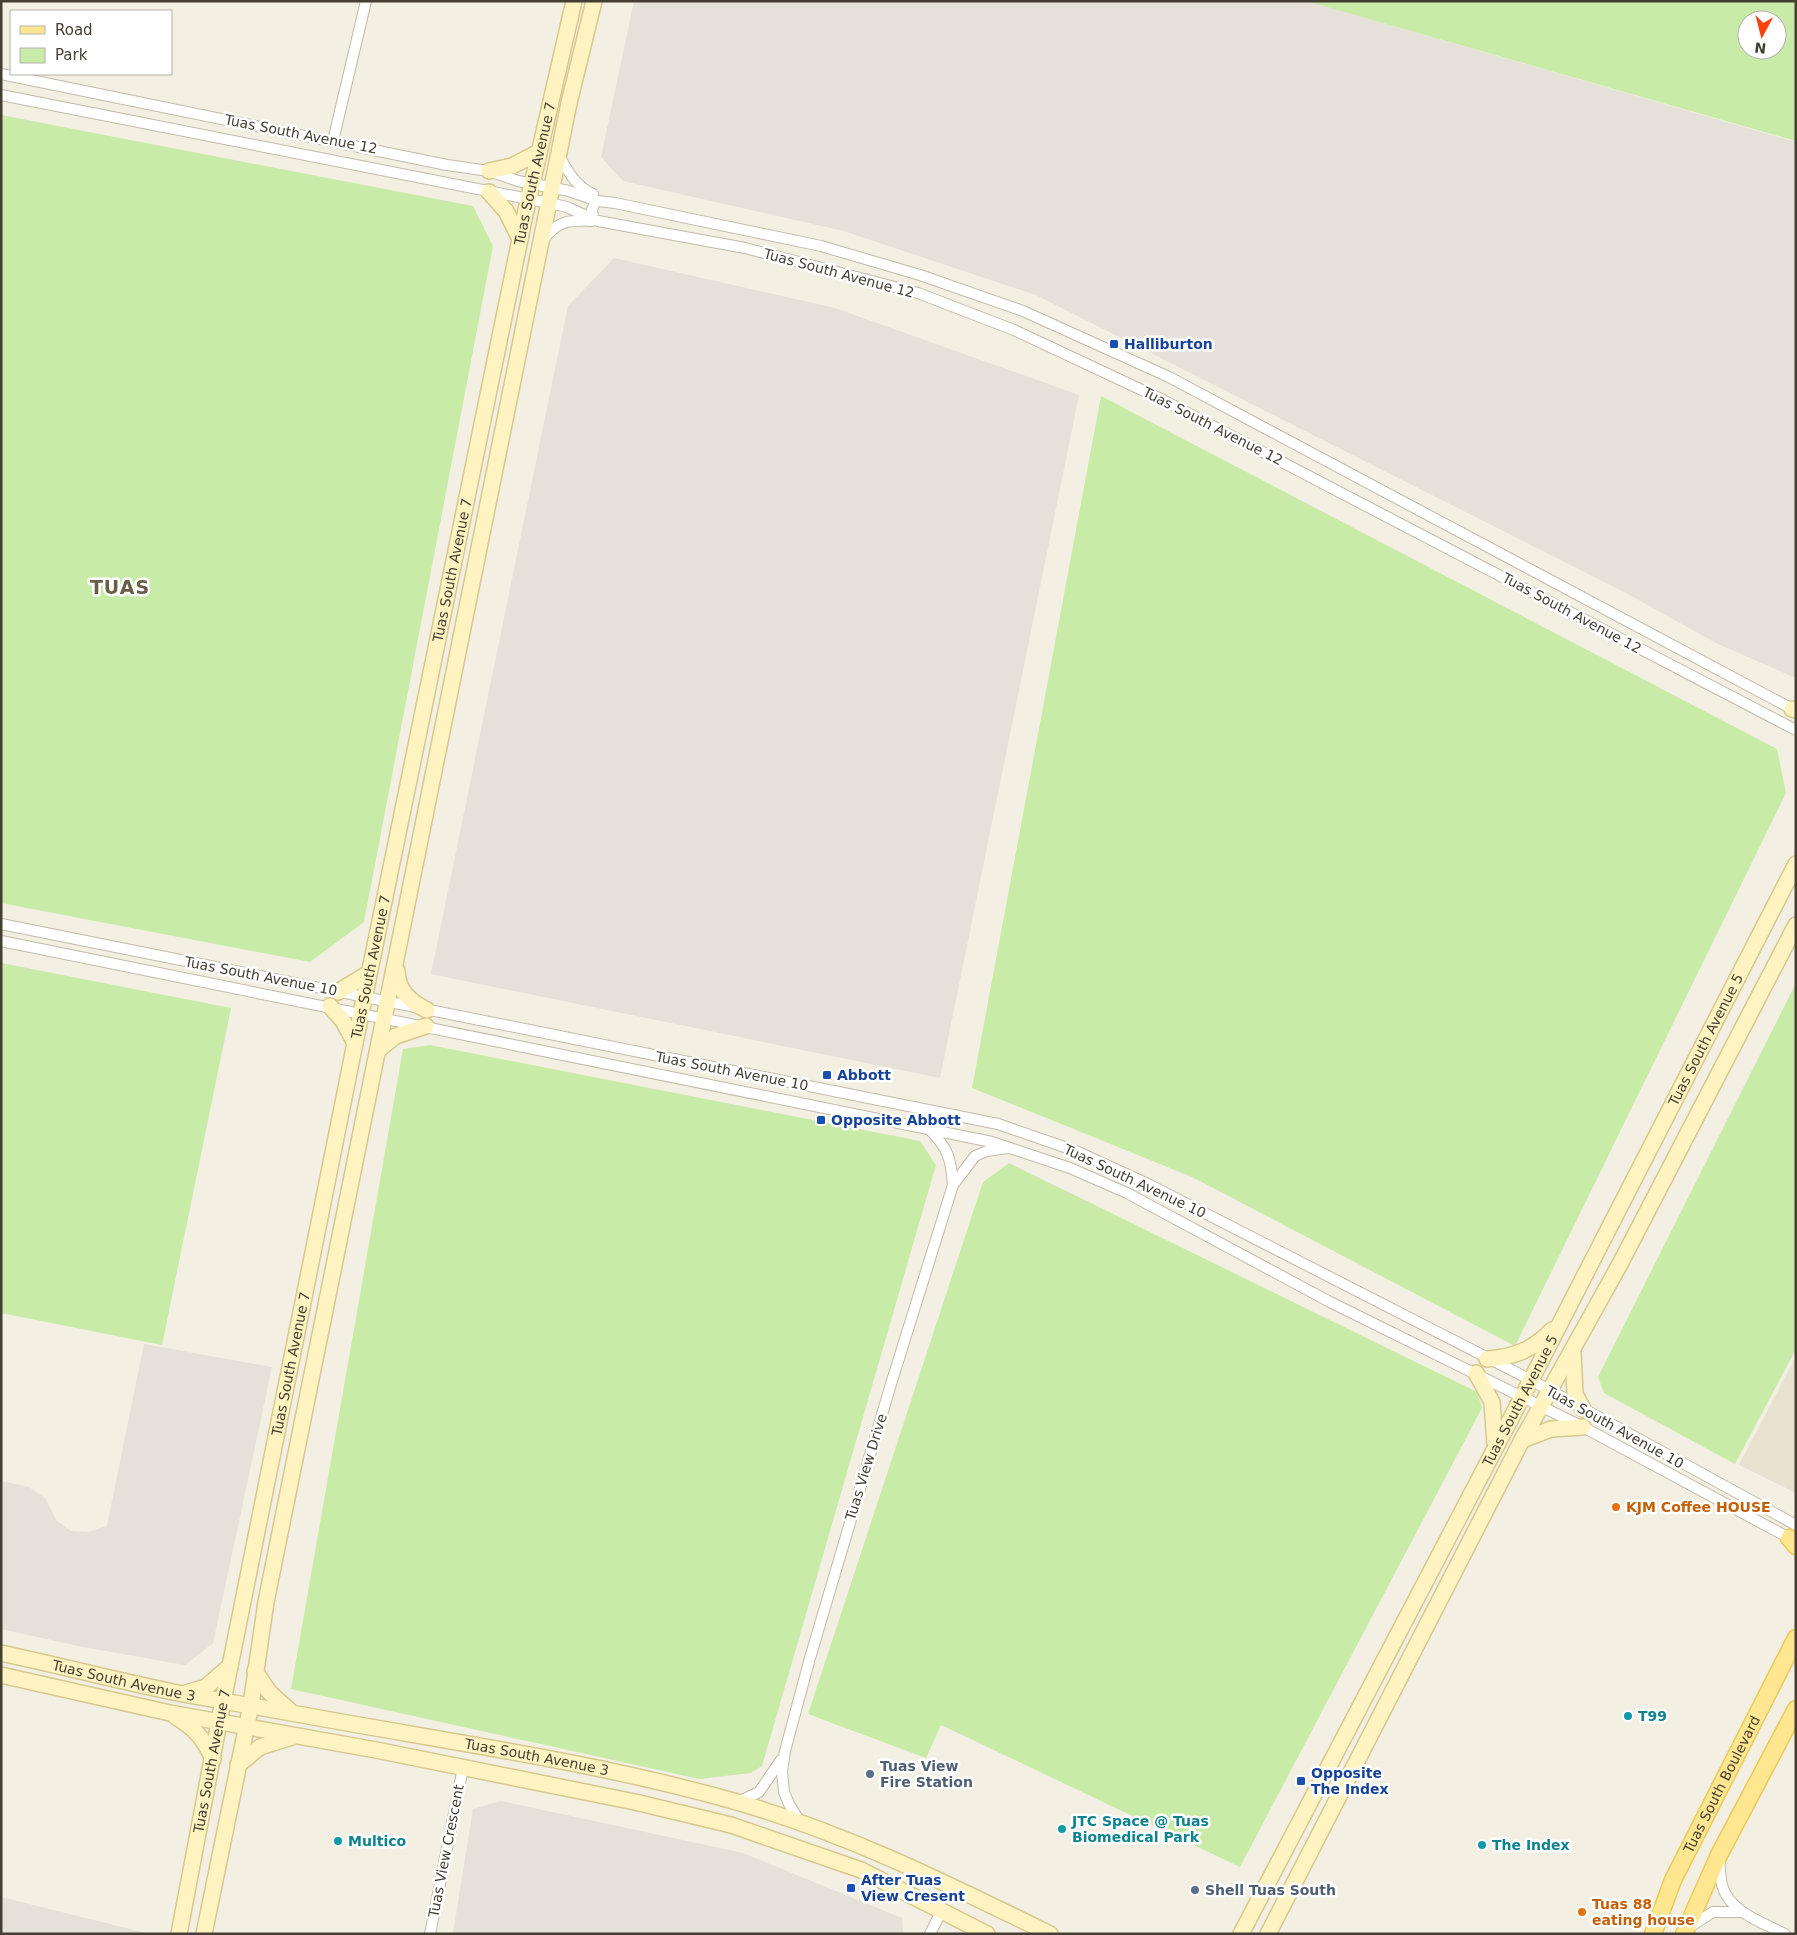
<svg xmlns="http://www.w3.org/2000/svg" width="1797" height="1935" viewBox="0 0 1797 1935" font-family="'DejaVu Sans',sans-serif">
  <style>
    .residential { fill: #e7e2d0 }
    .industrial { fill: #e5e0d8 }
    .green { fill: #c9eba8; fill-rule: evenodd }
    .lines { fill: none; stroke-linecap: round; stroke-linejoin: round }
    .street-casing { stroke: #c2baa8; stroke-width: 12 }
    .secondary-casing { stroke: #d6c88e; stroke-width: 18 }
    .primary-casing { stroke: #edc957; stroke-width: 19 }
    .street { stroke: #fff; stroke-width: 10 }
    .secondary { stroke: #fff4c1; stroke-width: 15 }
    .primary { stroke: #ffe690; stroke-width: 16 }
    .transit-dot { fill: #1a4fb4; stroke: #fff; stroke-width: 2 }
    .food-dot { fill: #e8710a; stroke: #fff; stroke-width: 2 }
    .culture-dot { fill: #0f9aa8; stroke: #fff; stroke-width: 2 }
    .service-dot { fill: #5c6f8a; stroke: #fff; stroke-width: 2 }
    .labels { text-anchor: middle; stroke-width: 5; stroke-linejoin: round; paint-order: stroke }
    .street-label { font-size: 14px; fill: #453f33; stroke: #fff }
    .transit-label { font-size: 14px; font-weight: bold; fill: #164399; stroke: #fff; text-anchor: start }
    .food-label { font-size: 14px; font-weight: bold; fill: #c56008; stroke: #fff; text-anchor: start }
    .culture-label { font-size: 14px; font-weight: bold; fill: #0d838f; stroke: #fff; text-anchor: start }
    .service-label { font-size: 14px; font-weight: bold; fill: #4e5e75; stroke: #fff; text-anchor: start }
    .district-label { font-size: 19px; font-weight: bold; letter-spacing: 1px; fill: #695e49; stroke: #fff }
  </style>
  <rect width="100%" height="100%" fill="#f3efe3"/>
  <path class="residential" d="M 1796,1356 L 1796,1493 L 1739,1465 Z"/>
  <g class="industrial">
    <path d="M 634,1 L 1307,1 L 1796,142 L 1796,678 L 1716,643 L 1626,593 L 1036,295 L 844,231 L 623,181 L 601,157 Z"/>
    <path d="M 614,258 L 835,308 L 1079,395 L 940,1078 L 431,974 L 568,306 Z"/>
    <path d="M 144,1344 L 272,1367 L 213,1643 L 185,1665 L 83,1647 L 1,1629 L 1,1481 L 29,1487 L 45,1498 L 57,1521 L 71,1531 L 88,1532 L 107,1526 Z"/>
    <path d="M 501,1801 L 743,1853 L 902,1918 L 903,1934 L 453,1934 L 473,1809 Z"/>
    <path d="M 1,1897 L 150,1934 L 1,1934 Z"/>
  </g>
  <g class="green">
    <path d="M 1306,1 L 1796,1 L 1796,141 ZM 1747,20 L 1777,20 L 1777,50 L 1747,50 Z"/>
    <path d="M 1,115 L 473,206 L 493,246 L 364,922 L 310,962 L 1,903 Z"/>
    <path d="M 1101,396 L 1777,749 L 1786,793 L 1515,1346 L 1192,1177 L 972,1088 Z"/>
    <path d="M 1,963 L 231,1008 L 162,1345 L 1,1313 Z"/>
    <path d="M 1796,983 L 1796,1349 L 1735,1464 L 1604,1393 L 1598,1377 Z"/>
    <path d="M 430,1045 L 920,1141 L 936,1165 L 762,1766 L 751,1773 L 699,1779 L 291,1689 L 403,1049 Z"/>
    <path d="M 1009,1163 L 1477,1392 L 1482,1408 L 1240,1867 L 941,1725 L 926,1758 L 808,1714 L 983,1182 Z"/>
  </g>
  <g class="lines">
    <defs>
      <g id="street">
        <path d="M 1,74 L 447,165 L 489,171 L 518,181 L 569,191 L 598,201 L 615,203 L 821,246 L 920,275 L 1023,311 L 1169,377 L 1796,711"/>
        <path d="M 1,95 L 549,203 L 567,207 L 593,219"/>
        <path d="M 333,141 L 366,1"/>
        <path d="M 559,156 C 568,171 576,187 593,194"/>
        <path d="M 598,201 L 595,202 L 592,210 L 593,219 L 598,221 L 745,248 L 814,266 L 918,293 L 1014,330 L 1159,398 L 1796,730"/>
        <path d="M 544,239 C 558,220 570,220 592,221"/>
        <path d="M 1,924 L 998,1124 L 1076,1151 L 1150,1185 L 1531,1380 L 1796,1525"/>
        <path d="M 1,941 L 992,1142 L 1070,1168 L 1127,1193 L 1330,1302 L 1583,1427 L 1793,1540"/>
        <path d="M 929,1129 C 948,1148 951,1158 953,1185"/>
        <path d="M 738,1802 L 759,1792 L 781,1760"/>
        <path d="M 800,1822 L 789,1804 L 784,1792 L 782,1771 L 785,1751 L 810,1658 L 891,1384 L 953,1185 L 975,1156 L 987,1151 L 1007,1148"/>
        <path d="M 1719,1858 C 1720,1867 1720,1877 1722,1885 C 1729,1912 1763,1923 1785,1934"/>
        <path d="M 1688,1928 L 1713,1912 L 1742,1912"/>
        <path d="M 430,1934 L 463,1768"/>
        <path d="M 930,1934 L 942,1910"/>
      </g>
      <g id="secondary">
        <path d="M 489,171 L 512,166 L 539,152"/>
        <path d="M 489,192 L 506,211 L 520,239"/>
        <path d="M 1792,709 L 1796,710"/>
        <path d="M 397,971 C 398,991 409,1001 427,1010"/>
        <path d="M 338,992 L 369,973"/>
        <path d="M 330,1006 L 343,1021 L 355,1043"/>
        <path d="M 378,1050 L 396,1036 L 426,1026"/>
        <path d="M 1573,1352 L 1575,1394 L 1583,1409"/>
        <path d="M 1487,1359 C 1514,1357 1533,1350 1552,1330"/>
        <path d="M 1476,1373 L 1492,1402 L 1495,1444"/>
        <path d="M 1522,1440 L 1551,1429 L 1583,1427"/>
        <path id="s1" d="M 1,1653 C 62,1666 122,1682 183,1694 C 221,1701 259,1707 297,1714 C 443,1741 593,1761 737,1802 C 848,1834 948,1884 1050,1934"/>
        <path d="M 255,1671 L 269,1692 L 290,1711"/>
        <path d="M 1,1675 L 170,1713 L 376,1750 L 635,1802 L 731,1825 L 861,1870 L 987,1934"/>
        <path d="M 186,1693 L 206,1687 L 230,1666"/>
        <path d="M 176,1717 C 195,1728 204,1739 213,1759"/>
        <path d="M 238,1765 L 260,1747 L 292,1737"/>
        <path id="s2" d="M 179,1934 L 223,1701 L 355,1043 L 526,210 L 574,1"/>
        <path d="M 204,1934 L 251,1705 L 266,1602 L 569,103 L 594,1"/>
        <path id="s3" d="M 1241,1934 L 1531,1380 L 1796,864"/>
        <path d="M 1268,1934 L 1522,1440 L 1620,1264 L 1796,925"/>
      </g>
      <g id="primary">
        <path d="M 1789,1538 L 1796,1546"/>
        <path id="s4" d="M 1653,1934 L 1673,1880 L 1796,1638"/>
        <path d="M 1684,1934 L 1719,1855 L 1796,1709"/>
      </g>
    </defs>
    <use href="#street" class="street-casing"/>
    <use href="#secondary" class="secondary-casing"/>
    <use href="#primary" class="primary-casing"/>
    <use href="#street" class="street"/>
    <use href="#secondary" class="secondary"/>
    <use href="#primary" class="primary"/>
  </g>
  <g class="transit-dot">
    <rect x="1109" y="339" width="10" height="10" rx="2.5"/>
    <rect x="822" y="1070" width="10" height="10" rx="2.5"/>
    <rect x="816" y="1115" width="10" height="10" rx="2.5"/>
    <rect x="1296" y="1776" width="10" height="10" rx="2.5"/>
    <rect x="846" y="1883" width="10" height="10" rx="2.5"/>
  </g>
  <g class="food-dot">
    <circle cx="1616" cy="1507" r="5"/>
    <circle cx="1582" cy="1912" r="5"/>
  </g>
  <g class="culture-dot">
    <circle cx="1628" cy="1716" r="5"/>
    <circle cx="1062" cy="1829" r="5"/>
    <circle cx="338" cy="1841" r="5"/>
    <circle cx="1482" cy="1845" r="5"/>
  </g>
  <g class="service-dot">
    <circle cx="870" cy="1774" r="5"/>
    <circle cx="1195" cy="1890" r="5"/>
  </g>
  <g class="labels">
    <g class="street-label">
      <text transform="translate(301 134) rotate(11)" y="5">Tuas South Avenue 12</text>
      <text dy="5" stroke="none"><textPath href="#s2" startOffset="1796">Tuas South Avenue 7</textPath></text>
      <text transform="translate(839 273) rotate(15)" y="5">Tuas South Avenue 12</text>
      <text transform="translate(1213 426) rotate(27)" y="5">Tuas South Avenue 12</text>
      <text dy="5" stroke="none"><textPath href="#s2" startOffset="1391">Tuas South Avenue 7</textPath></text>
      <text transform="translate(1572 613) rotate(28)" y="5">Tuas South Avenue 12</text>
      <text dy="5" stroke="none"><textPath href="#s2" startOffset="986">Tuas South Avenue 7</textPath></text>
      <text transform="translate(261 976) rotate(11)" y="5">Tuas South Avenue 10</text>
      <text dy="5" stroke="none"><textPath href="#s3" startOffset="1008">Tuas South Avenue 5</textPath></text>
      <text transform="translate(732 1071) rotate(11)" y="5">Tuas South Avenue 10</text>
      <text transform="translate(1135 1181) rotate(25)" y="5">Tuas South Avenue 10</text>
      <text dy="5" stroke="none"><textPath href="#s2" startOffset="581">Tuas South Avenue 7</textPath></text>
      <text dy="5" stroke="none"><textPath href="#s3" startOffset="602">Tuas South Avenue 5</textPath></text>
      <text transform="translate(1615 1427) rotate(29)" y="5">Tuas South Avenue 10</text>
      <text transform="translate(866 1467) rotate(-73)" y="5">Tuas View Drive</text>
      <text dy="5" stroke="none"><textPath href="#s1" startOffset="126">Tuas South Avenue 3</textPath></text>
      <text dy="5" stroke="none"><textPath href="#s1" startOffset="546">Tuas South Avenue 3</textPath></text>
      <text dy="5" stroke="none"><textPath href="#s2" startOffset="176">Tuas South Avenue 7</textPath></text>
      <text dy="5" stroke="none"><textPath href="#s4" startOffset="165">Tuas South Boulevard</textPath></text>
      <text transform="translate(446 1851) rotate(-79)" y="5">Tuas View Crescent</text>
    </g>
    <g class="transit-label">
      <text x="1124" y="349">Halliburton</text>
      <text x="837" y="1080">Abbott</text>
      <text x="831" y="1125">Opposite Abbott</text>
      <text x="1311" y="1778">Opposite<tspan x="1311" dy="16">The Index</tspan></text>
      <text x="861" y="1885">After Tuas<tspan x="861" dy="16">View Cresent</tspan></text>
    </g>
    <g class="food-label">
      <text x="1626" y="1512">KJM Coffee HOUSE</text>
      <text x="1592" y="1909">Tuas 88<tspan x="1592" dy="16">eating house</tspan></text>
    </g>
    <g class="culture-label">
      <text x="1638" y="1721">T99</text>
      <text x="1072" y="1826">JTC Space @ Tuas<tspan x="1072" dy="16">Biomedical Park</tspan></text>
      <text x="348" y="1846">Multico</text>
      <text x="1492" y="1850">The Index</text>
    </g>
    <g class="service-label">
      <text x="880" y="1771">Tuas View<tspan x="880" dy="16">Fire Station</tspan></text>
      <text x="1205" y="1895">Shell Tuas South</text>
    </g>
    <g class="district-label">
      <text x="120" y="594">TUAS</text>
    </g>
  </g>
  <rect width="1797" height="1935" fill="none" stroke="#453f33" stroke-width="5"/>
  <rect x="10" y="10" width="162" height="65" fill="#ffffff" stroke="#b5b2ad"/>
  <rect x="20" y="26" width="25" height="8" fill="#ffe690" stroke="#b5b2ad"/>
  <text x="55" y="35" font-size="15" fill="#453f33">Road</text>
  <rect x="20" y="48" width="25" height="15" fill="#c9eba8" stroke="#b5b2ad"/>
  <text x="55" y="60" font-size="15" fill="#453f33">Park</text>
  <g transform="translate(1762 35) rotate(187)"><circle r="24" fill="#ffffff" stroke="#b5b2ad"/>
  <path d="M0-4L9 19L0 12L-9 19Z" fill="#ff410e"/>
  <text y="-8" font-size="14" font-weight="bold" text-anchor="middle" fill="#453f33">N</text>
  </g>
</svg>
